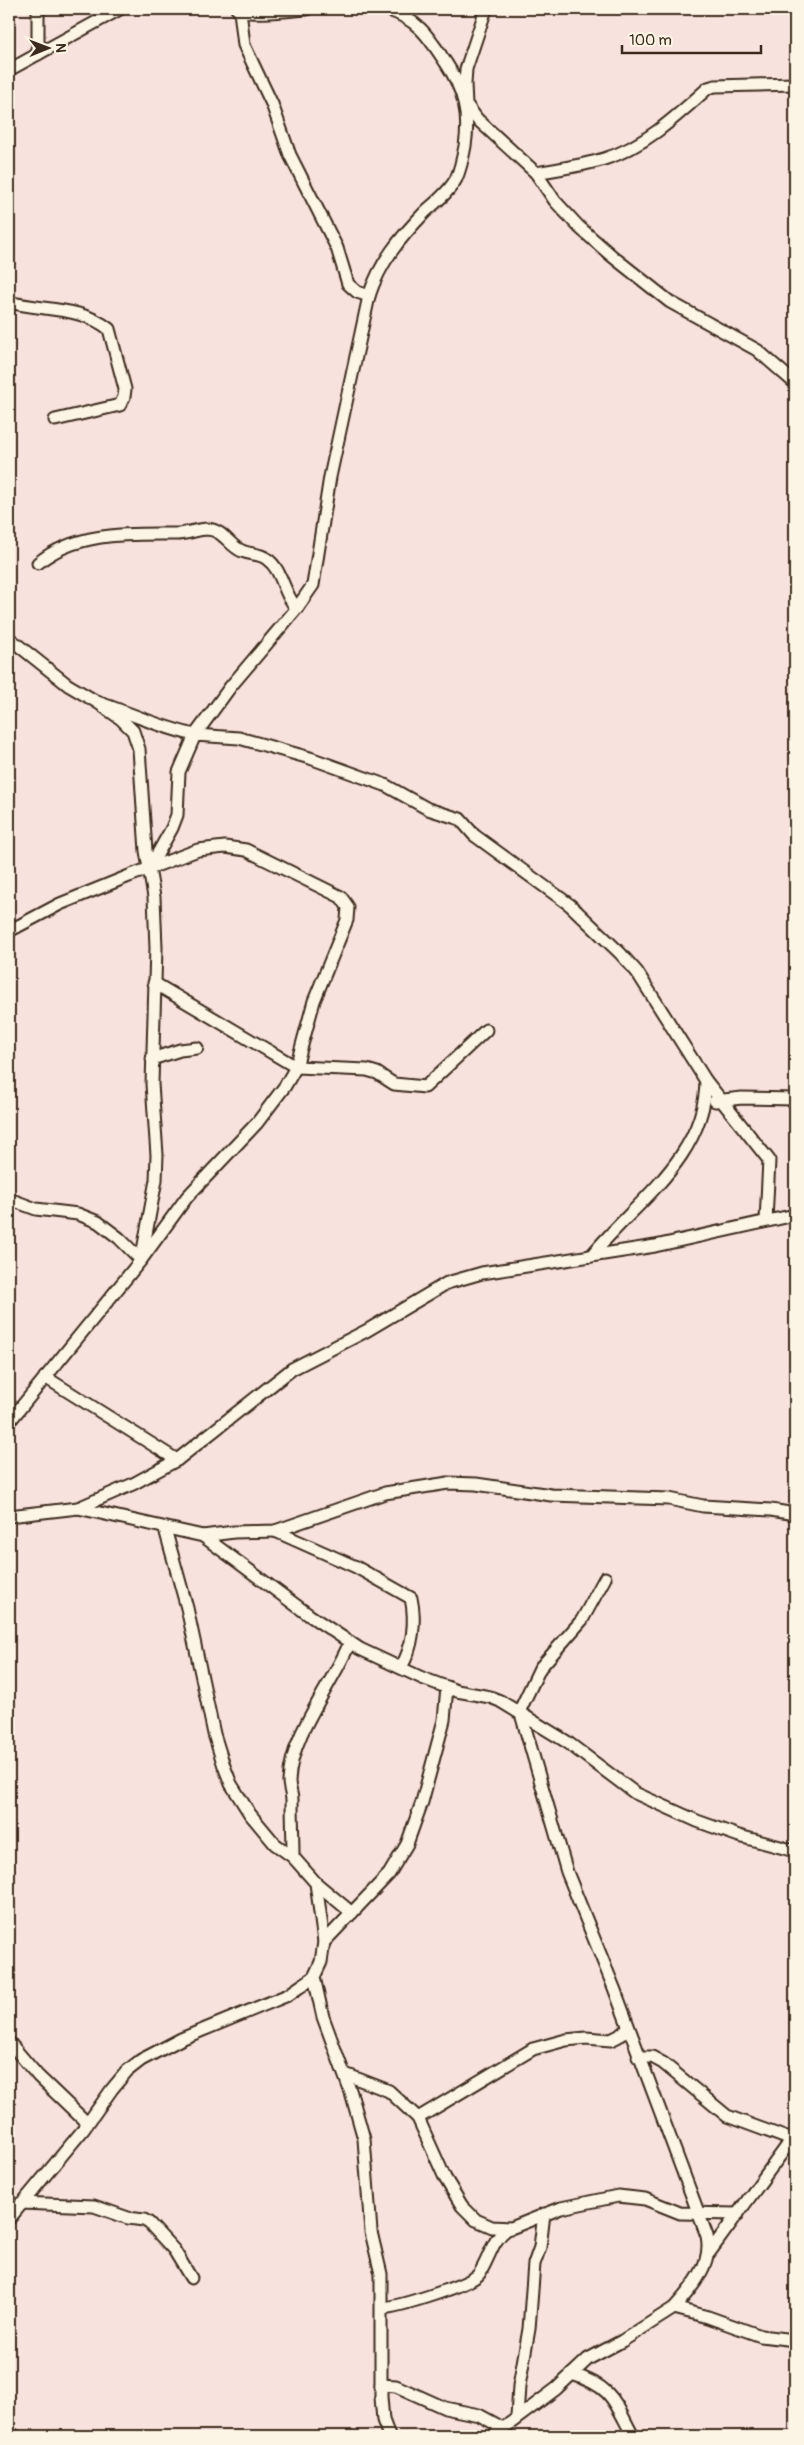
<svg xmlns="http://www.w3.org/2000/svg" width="804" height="2445" viewBox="0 0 804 2445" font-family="Pangolin,sans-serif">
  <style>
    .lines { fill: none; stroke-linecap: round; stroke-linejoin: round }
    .minor-casing { stroke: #3b2a1e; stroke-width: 15 }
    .minor { stroke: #fcf5e5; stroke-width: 11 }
  </style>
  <rect width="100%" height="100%" fill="#f8e2dd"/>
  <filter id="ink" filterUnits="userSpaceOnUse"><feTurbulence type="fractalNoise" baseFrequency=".02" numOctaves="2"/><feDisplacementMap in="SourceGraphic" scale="10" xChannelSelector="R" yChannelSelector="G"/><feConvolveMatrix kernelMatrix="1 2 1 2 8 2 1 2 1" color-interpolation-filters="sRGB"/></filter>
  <g filter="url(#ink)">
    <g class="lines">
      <defs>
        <g id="minor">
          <path d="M 38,9 L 38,54"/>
          <path d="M 237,9 C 246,16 293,10 307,9"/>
          <path d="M 486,9 L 466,69 L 465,84 L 466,104 L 477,119 L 536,173 L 555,201 L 579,227 L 612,256 L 670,302 L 757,350 L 795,383"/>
          <path d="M 240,11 L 244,45 L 272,104 L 290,155 L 337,248 L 348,284 L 357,292 L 369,296"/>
          <path d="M 9,70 L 120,9"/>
          <path d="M 536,173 C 558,169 581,166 604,159 C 644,147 677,116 708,88 L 715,86 L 795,84"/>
          <path d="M 9,302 C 42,311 80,306 109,329 L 125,389 L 124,397 L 120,405 L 55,420"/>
          <path d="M 38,563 C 76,531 131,534 177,534 C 187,534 198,529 207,529 C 224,530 229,546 242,551 C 251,555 259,553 267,559 C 283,570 283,595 297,608"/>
          <path d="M 9,638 L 68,685 L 97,702 L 121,719 L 133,731 L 139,749 L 146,851 L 154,897 L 156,948 L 152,1084 L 157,1155 L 156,1180 L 142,1256"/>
          <path d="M 97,702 C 130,713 161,728 195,735 L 231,686 L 297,608 L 313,585 L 330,477 L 369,296 C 380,262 400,238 425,212 C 436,202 449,192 456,179 C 461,168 463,157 465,146 C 470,114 464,90 446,63 C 428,36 419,20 386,9"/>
          <path d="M 149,869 L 172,828 L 177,815 L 179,772 L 195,735 L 239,738 L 310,758 L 385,785 L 428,809 L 460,819 L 474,835 L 570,905 L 620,953 L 637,972 L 706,1081 L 769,1160 L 766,1221"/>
          <path d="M 9,931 L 60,904 L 129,876 L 198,850 L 225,847 L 246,850 L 341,897 L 348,907 L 347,920 L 314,1001 L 296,1067 L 285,1086 L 257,1123 L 187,1197 L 141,1260 L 9,1422"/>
          <path d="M 154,983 L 296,1067 L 367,1070 L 377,1073 L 394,1084 L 425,1087 L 486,1030"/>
          <path d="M 152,1059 L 180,1050 L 197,1048"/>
          <path d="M 715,1101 L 742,1098 L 795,1099"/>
          <path d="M 9,1199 L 36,1209 L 78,1214 L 98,1222 L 119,1238 L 141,1260"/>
          <path d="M 591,1256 C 635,1202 705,1158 706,1081"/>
          <path d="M 45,1377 L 177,1460"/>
          <path d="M 78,1508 L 133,1484 L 177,1460 L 292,1369 L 366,1331 L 447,1283 L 482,1273 L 655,1246 L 795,1215"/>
          <path d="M 9,1516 L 78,1508 L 203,1536 L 234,1532 L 275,1531 L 385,1493 L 448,1483 L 476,1484 L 551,1495 L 669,1499 L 703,1506 L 771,1510 L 795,1514"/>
          <path d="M 165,1529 L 187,1608 L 214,1734 L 224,1766 L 231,1784 L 250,1814 L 275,1844 L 293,1857 L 316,1883 L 324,1942"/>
          <path d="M 275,1531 L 356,1567 L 411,1598 C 416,1621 413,1648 401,1667"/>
          <path d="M 203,1536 L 309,1615 L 360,1649 L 422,1678 L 457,1691 L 490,1697 L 500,1701 L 567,1742 L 635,1793 L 697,1821 L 739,1836 L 795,1851"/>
          <path d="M 519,1712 L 540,1668 L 582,1620 L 605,1578"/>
          <path d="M 521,1714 L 567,1872 L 614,1988 L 707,2236 C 713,2264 692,2288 674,2308"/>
          <path d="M 293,1857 C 293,1838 292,1819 292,1800 C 292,1794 289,1788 289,1781 C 291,1733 332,1686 350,1642"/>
          <path d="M 316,1883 L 352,1913"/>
          <path d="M 314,1977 L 323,2017 L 351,2093 L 364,2139 L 371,2232 L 381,2274 L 381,2397 L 383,2420 L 389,2436"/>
          <path d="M 9,2042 L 38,2076 L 87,2123"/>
          <path d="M 638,2057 L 652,2057 L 663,2063 L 727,2116 L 792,2140"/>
          <path d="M 345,2074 L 389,2091 L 418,2118 L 533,2049 L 566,2040 L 586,2038 L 611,2040 L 619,2036 L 628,2028"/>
          <path d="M 418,2118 L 445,2178 L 462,2206 L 476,2220 L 492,2227 L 511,2228 L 561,2208 L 618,2196 L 645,2199 L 680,2213 L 738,2214"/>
          <path d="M 21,2203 L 94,2206 L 128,2218 L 144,2220 L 149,2223 L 174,2250 L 191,2278"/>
          <path d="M 9,2219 L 83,2130 L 112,2089 L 127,2071 L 141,2060 L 181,2039 L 288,1995 L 314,1977 L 321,1962 L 324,1942 L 389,1874 L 407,1844 L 422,1802 L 444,1720 L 447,1687"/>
          <path d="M 709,2253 L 795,2135"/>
          <path d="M 382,2308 C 398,2307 470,2285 479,2274 C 490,2258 491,2241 507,2229"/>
          <path d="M 572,2374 C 613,2387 614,2401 633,2436"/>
          <path d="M 381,2385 L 396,2386 L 445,2408 L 479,2415 L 503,2428"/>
          <path d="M 517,2417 L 519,2386 L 529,2329 L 534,2264 L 540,2247 L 544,2214"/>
          <path d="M 9,2432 L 15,2436"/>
          <path d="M 493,2436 L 556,2389 L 588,2359 L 622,2341 L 674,2308 L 708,2317 L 761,2336 L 795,2340"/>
        </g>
      </defs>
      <use href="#minor" class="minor-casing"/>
      <use href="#minor" class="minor"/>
    </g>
  </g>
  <rect width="804" height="2445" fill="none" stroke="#fcf5e5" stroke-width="30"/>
  <rect x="15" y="15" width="774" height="2415" fill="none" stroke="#3b2a1e" stroke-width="2" filter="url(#ink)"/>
  <g transform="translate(48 48) rotate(89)" stroke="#fcf5e5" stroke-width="4" paint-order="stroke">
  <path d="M0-4L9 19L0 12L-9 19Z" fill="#3b2a1e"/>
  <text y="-8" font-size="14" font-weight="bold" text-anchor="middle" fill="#3b2a1e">N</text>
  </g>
  <path d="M622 45v8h139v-8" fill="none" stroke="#3b2a1e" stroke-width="2.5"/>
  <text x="629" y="45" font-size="15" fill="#3b2a1e" stroke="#fcf5e5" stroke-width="4" paint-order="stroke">100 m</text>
</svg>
